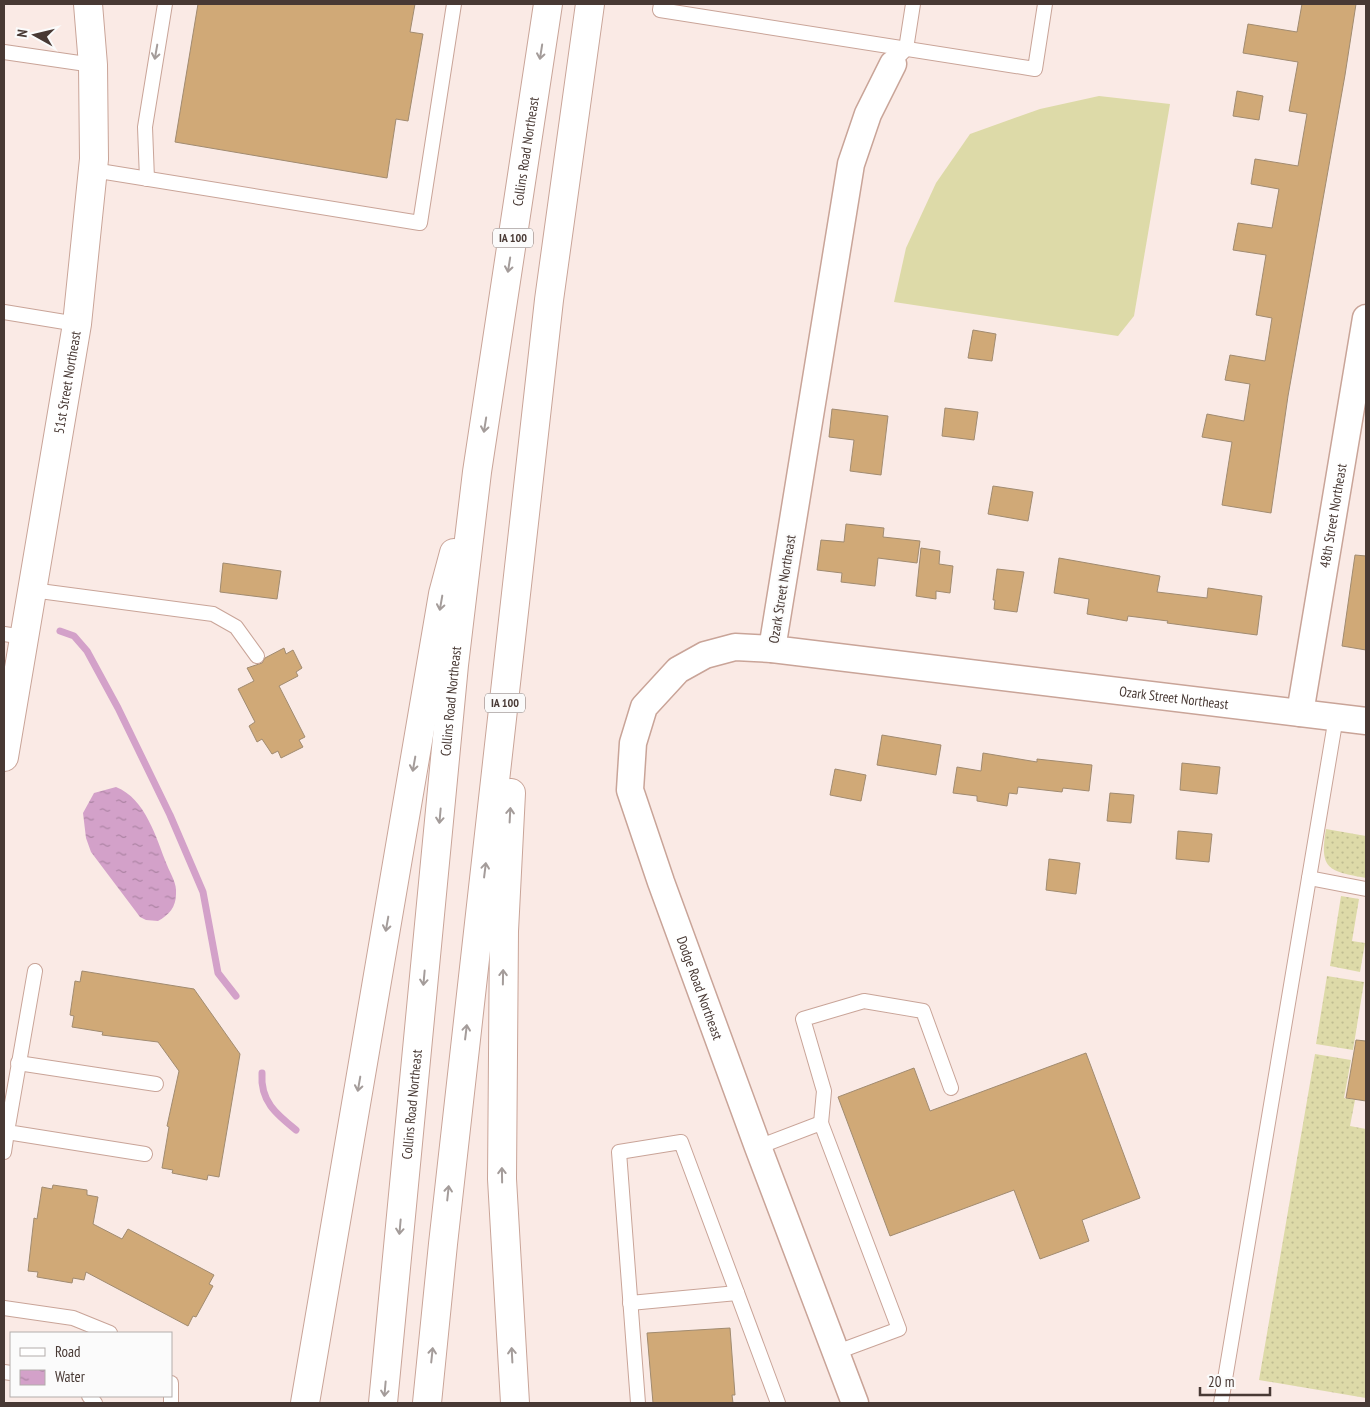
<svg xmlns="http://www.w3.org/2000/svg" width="1370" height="1407" viewBox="0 0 1370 1407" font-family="'PT Sans Narrow',sans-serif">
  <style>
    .grass { fill: url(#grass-dots) }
    .pitch { fill: #dddaa8 }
    .water { fill: url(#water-ripples) }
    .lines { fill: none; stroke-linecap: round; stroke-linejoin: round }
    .stream { stroke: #d3a1c9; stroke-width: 7 }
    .building { fill: #d0a977; stroke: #a18b70 }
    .service-casing { stroke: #c9a498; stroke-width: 16 }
    .minor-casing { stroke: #c9a498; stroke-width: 29 }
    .tertiary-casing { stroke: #c9a498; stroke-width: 30 }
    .motorway-casing { stroke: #c9a498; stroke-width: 30 }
    .service { stroke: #fff; stroke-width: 14 }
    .minor { stroke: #fff; stroke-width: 26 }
    .tertiary { stroke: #fff; stroke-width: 28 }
    .motorway { stroke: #fff; stroke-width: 28 }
    .oneway { stroke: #a49c9a }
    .labels { text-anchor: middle; stroke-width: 4; stroke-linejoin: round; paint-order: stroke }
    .shield { fill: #fbfbfb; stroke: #7e7370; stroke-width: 1 }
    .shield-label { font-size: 12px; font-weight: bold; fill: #483934 }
    .street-label { font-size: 14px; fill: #483934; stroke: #fbfbfb }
  </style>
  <defs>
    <pattern id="grass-dots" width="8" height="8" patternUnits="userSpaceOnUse" patternTransform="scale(1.25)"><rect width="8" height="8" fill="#dddaa8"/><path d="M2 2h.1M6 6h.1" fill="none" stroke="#bfbc91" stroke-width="1.8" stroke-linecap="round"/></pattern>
    <pattern id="water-ripples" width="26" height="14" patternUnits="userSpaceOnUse" patternTransform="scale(1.25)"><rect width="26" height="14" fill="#d3a1c9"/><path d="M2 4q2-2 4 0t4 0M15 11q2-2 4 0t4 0" fill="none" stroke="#ad84a4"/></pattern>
  </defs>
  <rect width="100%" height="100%" fill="#faeae5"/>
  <g class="grass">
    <path d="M 1326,829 L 1366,836 L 1366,878 C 1329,871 1319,870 1326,829 Z"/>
    <path d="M 1341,896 L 1359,899 L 1352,941 L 1365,943 L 1360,972 L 1330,966 Z"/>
    <path d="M 1327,976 L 1364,982 L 1353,1050 L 1316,1044 Z"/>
    <path d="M 1315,1054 L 1351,1060 L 1344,1098 L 1355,1100 L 1350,1126 L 1366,1129 L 1366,1398 L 1259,1380 Z"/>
  </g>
  <path class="pitch" d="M 1099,96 L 1170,104 L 1134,316 L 1118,336 L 894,302 L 906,248 L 936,183 L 970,134 L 1040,109 Z"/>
  <path class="water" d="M 116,787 C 146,799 156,838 167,865 C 171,875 177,883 176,894 C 176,907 169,915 158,921 L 146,920 L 140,917 L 91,852 L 86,838 L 83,813 L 94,793 Z"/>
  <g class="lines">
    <g class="stream">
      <path d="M 60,631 L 74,636 L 87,651 L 118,708 L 170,815 L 203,892 L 218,973 L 236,996"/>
      <path d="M 262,1073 C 260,1101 276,1114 296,1130"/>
    </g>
  </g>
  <g class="building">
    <path d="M 198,4 L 415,4 L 410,32 L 423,34 L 408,121 L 396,119 L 387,178 L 175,142 Z"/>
    <path d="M 1302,4 L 1356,4 L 1345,75 L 1288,396 L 1271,513 L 1222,505 L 1232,442 L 1202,437 L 1207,414 L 1244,421 L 1250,384 L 1225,380 L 1230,355 L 1265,361 L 1272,318 L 1256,315 L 1266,255 L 1233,250 L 1238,223 L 1272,228 L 1279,189 L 1251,184 L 1255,159 L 1298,166 L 1307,114 L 1289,111 L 1298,62 L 1243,53 L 1248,24 L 1297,32 Z"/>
    <path d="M 1237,91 L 1263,96 L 1259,120 L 1233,116 Z"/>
    <path d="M 973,330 L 996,334 L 992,361 L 968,358 Z"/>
    <path d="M 945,408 L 978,412 L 974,440 L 942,436 Z"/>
    <path d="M 832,409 L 888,416 L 881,475 L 850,471 L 854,440 L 829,437 Z"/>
    <path d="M 993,486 L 1033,492 L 1028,521 L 988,514 Z"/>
    <path d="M 846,524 L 884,528 L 883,537 L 920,541 L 917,563 L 878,558 L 875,586 L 841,582 L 842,573 L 817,570 L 821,540 L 844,542 Z"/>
    <path d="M 921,548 L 940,551 L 939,564 L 953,566 L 950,593 L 936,591 L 936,599 L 916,596 Z"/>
    <path d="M 1355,555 L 1366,556 L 1366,650 L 1342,646 Z"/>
    <path d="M 1059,558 L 1160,576 L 1157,592 L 1207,598 L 1208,588 L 1262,596 L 1257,635 L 1167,623 L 1168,621 L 1128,616 L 1127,621 L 1087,614 L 1089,599 L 1054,593 Z"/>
    <path d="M 223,563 L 281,571 L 277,599 L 220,592 Z"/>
    <path d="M 997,569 L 1024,572 L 1017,612 L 994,609 L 995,600 L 993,600 Z"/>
    <path d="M 284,648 L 286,654 L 293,650 L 302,668 L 296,672 L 298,676 L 279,686 L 305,737 L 299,740 L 303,747 L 281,758 L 278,751 L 272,754 L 262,739 L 257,742 L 249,726 L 255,722 L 238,689 L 254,681 L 247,668 L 262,663 L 265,658 Z"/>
    <path d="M 882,735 L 941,745 L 936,775 L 877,765 Z"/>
    <path d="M 983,753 L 1037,762 L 1037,759 L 1092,765 L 1089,791 L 1063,788 L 1062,792 L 1018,787 L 1017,794 L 1009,793 L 1007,806 L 977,801 L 977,796 L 953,793 L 957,767 L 981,771 Z"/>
    <path d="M 1182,763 L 1220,767 L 1217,794 L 1180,790 Z"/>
    <path d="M 835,769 L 866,775 L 861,801 L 830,795 Z"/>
    <path d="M 1110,793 L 1134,795 L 1131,823 L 1107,821 Z"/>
    <path d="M 1178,831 L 1212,834 L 1209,862 L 1176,859 Z"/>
    <path d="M 1049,859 L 1080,863 L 1076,894 L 1046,890 Z"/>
    <path d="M 82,971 L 194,989 L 240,1054 L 219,1177 L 208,1175 L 207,1180 L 172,1173 L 173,1170 L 162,1168 L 169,1127 L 167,1126 L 179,1071 L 158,1042 L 102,1035 L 103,1032 L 72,1027 L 74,1016 L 70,1015 L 75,981 L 80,982 Z"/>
    <path d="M 1356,1040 L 1366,1041 L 1366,1101 L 1346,1098 Z"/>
    <path d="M 1086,1053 L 1140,1198 L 1082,1220 L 1089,1241 L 1040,1259 L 1014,1190 L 890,1236 L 838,1097 L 914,1068 L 930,1111 Z"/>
    <path d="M 53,1185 L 87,1190 L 87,1195 L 98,1197 L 93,1224 L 122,1239 L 128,1229 L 214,1275 L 209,1284 L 213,1286 L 196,1317 L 193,1316 L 188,1326 L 86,1272 L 84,1280 L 73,1278 L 72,1283 L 37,1277 L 38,1272 L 28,1271 L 34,1218 L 37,1219 L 42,1187 L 52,1189 Z"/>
    <path d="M 730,1328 L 735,1395 L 732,1395 L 733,1403 L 653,1403 L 647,1333 Z"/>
  </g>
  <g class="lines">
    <defs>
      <g id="service">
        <path d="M 661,4 L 660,10 L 1035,69 L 1045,4"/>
        <path d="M 4,52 L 93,65"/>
        <path d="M 900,55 L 906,49 L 913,4"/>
        <path d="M 93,170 L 420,223 L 454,4"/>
        <path d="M 147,179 L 145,127 L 165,4"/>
        <path d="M 4,312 L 77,324"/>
        <path d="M 32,590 L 213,614 L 236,627 L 257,656"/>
        <path d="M 4,634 L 24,637"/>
        <path d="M 1309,878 L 1366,889"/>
        <path d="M 35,971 L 7,1132 L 145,1154"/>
        <path d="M 18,1063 L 156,1084"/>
        <path d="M 821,1123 L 824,1091 L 803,1019 L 864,1001 L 923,1011 L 951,1088"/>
        <path d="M 4,1131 L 7,1132 L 4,1152"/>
        <path d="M 758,1147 L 821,1123 L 899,1329 L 837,1352"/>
        <path d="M 630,1303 L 737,1293"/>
        <path d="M 4,1308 L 73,1318 L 110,1333"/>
        <path d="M 4,1372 L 11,1373"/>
        <path d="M 89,1396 L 95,1403"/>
        <path d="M 171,1403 L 171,1383"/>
        <path d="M 638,1403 L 619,1152 L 681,1142 L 778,1403"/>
        <path d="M 1221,1403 L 1336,717"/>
      </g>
      <g id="minor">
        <path id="s1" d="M 893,64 L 868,114 L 851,164 L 772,649 L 1366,721"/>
        <path id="s2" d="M 772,649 L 735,647 L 705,655 L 678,670 L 644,707 L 633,743 L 630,790 L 661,882 L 758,1147 L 855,1403"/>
        <path id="s3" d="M 1300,713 L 1366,318"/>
      </g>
      <g id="tertiary">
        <path id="s4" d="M 4,757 L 77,324 L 94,159 L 93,65 L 88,4"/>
      </g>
      <g id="motorway">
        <path d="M 511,793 L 504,931 L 502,1179 L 515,1403"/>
        <path d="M 305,1403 L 443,594 L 454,553"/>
        <path id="s5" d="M 383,1403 L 454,665 L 477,472 L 548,4"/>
        <path d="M 427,1403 L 443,1244 L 549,300 L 590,4"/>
      </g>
    </defs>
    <use href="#service" class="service-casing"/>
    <use href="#minor" class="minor-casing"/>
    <use href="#tertiary" class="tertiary-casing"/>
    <use href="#motorway" class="motorway-casing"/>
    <use href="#service" class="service"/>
    <use href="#minor" class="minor"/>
    <use href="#tertiary" class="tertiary"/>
    <use href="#motorway" class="motorway"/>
  </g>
  <defs><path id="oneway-shaft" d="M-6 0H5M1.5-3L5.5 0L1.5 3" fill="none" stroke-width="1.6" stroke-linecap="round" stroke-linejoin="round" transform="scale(1.25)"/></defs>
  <g class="oneway">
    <use href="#oneway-shaft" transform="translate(156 52) rotate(100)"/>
    <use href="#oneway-shaft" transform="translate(541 52) rotate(99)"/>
    <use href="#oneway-shaft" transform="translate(509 265) rotate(99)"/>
    <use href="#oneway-shaft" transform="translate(485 425) rotate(99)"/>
    <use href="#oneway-shaft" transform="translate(441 603) rotate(100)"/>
    <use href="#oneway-shaft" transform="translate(414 764) rotate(100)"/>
    <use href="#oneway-shaft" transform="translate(510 815) rotate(-87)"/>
    <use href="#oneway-shaft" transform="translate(440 816) rotate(95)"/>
    <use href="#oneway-shaft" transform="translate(485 870) rotate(-83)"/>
    <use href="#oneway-shaft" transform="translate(387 924) rotate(100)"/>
    <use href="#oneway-shaft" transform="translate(503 977) rotate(-89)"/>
    <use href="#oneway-shaft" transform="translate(424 978) rotate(95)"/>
    <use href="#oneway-shaft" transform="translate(466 1032) rotate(-83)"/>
    <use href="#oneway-shaft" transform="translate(359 1084) rotate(100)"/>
    <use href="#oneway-shaft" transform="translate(502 1175) rotate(-91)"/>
    <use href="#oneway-shaft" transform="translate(448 1193) rotate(-84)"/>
    <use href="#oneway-shaft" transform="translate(400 1227) rotate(95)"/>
    <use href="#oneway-shaft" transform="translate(432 1355) rotate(-84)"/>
    <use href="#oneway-shaft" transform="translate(512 1355) rotate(-93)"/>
    <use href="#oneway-shaft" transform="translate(385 1389) rotate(95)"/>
  </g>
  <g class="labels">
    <g class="shield">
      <rect x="493" y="228.5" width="40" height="19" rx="4"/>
      <rect x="485" y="693.5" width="40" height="19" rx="4"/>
    </g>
    <g class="shield-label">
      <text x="513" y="242">IA 100</text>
      <text x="505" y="707">IA 100</text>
    </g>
    <g class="street-label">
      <text dy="5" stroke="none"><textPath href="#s5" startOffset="1260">Collins Road Northeast</textPath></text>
      <text dy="5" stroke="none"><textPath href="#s4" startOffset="380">51st Street Northeast</textPath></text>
      <text dy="5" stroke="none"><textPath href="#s3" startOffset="200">48th Street Northeast</textPath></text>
      <text transform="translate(782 589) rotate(-81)" y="5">Ozark Street Northeast</text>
      <text dy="5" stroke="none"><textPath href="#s1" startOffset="1005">Ozark Street Northeast</textPath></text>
      <text dy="5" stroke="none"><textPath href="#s5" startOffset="705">Collins Road Northeast</textPath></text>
      <text dy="5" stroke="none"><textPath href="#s2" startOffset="444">Dodge Road Northeast</textPath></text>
      <text dy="5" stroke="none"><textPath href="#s5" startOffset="300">Collins Road Northeast</textPath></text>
    </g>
  </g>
  <rect width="1370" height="1407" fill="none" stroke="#483934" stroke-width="10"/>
  <rect x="10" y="1332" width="162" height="65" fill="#fbfbfb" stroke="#b3adab"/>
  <rect x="20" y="1348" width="25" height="8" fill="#ffffff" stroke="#b3adab"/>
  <text x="55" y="1357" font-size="15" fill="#483934">Road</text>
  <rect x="20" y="1370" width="25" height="15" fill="url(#water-ripples)" stroke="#b3adab"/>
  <text x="55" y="1382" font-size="15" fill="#483934">Water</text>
  <g transform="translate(35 35) rotate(278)" stroke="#fbfbfb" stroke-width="4" paint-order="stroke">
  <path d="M0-4L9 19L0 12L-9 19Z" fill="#483934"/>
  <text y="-8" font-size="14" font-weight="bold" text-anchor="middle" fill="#483934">N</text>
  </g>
  <path d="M1200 1387v8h70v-8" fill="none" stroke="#483934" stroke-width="2.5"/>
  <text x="1208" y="1387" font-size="15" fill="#483934" stroke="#fbfbfb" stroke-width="4" paint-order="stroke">20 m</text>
</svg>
